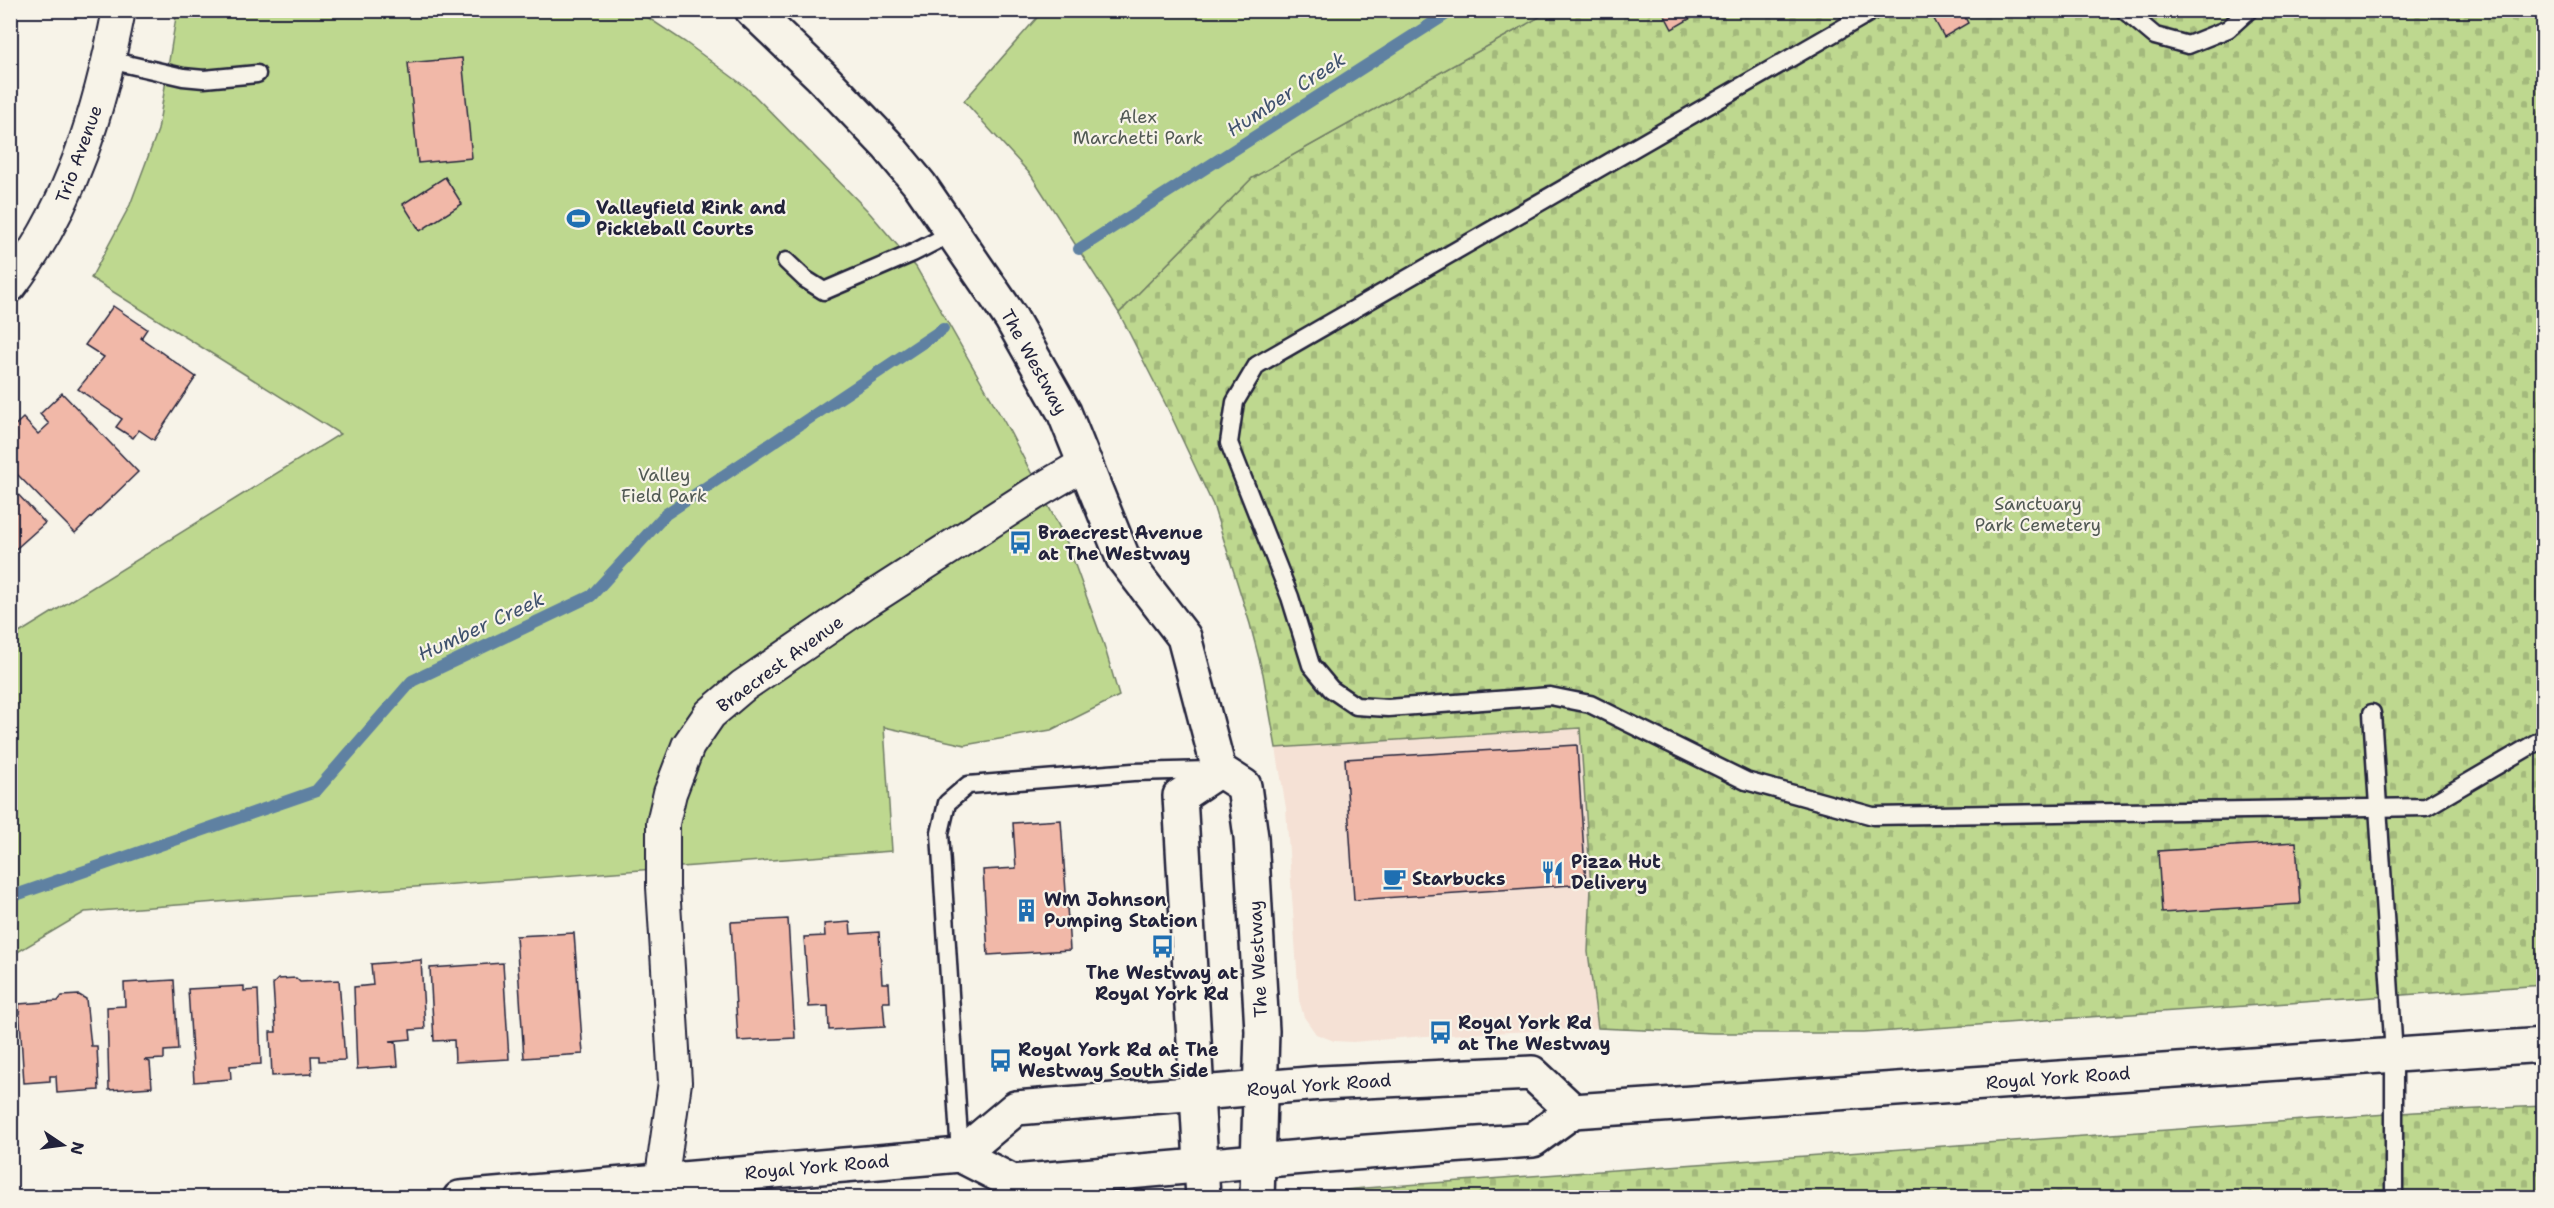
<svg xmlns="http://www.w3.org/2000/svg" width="2554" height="1208" viewBox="0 0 2554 1208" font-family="'Shantell Sans',sans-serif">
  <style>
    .built { fill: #f5e1d5 }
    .cemetery { fill: url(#cemetery-stones); stroke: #707d65; stroke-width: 1.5 }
    .park { fill: #bed88f; stroke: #707d65; stroke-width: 1.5 }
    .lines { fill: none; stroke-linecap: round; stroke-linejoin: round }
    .stream { stroke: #5e81a2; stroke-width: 12 }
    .building { fill: #f1b8a8; stroke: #22223b; stroke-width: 1.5 }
    .service-casing { stroke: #22223b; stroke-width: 21 }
    .minor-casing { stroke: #22223b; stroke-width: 36 }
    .secondary-casing { stroke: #22223b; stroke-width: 38 }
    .service { stroke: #f7f3e8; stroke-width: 16 }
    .minor { stroke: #f7f3e8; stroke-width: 32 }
    .secondary { stroke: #f7f3e8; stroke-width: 33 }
    .labels { text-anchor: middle; stroke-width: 4.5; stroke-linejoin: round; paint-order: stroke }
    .park-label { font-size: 18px; fill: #515954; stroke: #f7f3e8 }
    .street-label { font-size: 18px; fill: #22223b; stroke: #f7f3e8 }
    .poi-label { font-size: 18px; font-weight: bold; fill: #22223b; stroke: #f7f3e8; text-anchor: start }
    .water-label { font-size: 20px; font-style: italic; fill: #40526e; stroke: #f7f3e8 }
  </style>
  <defs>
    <pattern id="cemetery-stones" width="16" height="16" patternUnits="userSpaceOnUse" patternTransform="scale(1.5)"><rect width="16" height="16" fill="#bed88f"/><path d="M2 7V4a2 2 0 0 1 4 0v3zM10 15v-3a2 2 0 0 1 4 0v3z" fill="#a3b97c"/></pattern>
  </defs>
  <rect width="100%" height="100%" fill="#f7f3e8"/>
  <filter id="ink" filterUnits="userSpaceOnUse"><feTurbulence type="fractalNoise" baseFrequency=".0167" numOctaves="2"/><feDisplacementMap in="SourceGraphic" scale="12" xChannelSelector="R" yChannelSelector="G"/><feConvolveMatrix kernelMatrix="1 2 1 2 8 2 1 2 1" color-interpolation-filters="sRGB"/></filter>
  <g filter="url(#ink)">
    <path class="built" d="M 1581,728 L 1591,888 L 1588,952 L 1598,1028 L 1425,1036 L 1353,1042 L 1334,1041 L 1316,1034 L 1304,1017 L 1299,1000 L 1286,808 L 1276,748 Z"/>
    <g class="cemetery">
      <path d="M 1550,11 L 2543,11 L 2543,985 L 1864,1033 L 1713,1033 L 1598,1028 L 1588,952 L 1591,888 L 1580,728 L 1276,748 L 1263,674 L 1250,624 L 1213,505 L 1167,407 L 1119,313 L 1252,178 Z"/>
      <path d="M 2543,1106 L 2543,1197 L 1332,1198 L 1345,1190 L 1365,1188 L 2415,1112 Z"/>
    </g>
    <g class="park">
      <path d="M 177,11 L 638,11 L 685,42 L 747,88 L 867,210 L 916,267 L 1010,432 L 1066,540 L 1104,645 L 1119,696 L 1051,730 L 965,745 L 884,727 L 892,851 L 85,912 L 11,956 L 11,638 L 340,434 L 91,278 L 130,205 L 158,130 Z"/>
      <path d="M 1043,11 L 1043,10 L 1550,11 L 1252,178 L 1119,313 L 1031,175 L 964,101 Z"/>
    </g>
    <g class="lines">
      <g class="stream">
        <path d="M 1079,249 L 1453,10"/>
        <path d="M 10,897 L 316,791 L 412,681 L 591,596 L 666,514 L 943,329"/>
      </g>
    </g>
    <g class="building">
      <path d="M 1662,10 L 1705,10 L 1672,29 Z"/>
      <path d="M 1929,10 L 1961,10 L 1968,23 L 1944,37 Z"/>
      <path d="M 462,58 L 472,158 L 418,163 L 408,63 Z"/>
      <path d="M 445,177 L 462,204 L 420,231 L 403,204 Z"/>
      <path d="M 113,306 L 147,329 L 141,338 L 196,377 L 154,440 L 139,430 L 133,438 L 116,427 L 122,419 L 78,389 L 104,357 L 85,345 Z"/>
      <path d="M 62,393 L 138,472 L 75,533 L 10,467 L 10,430 L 23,418 L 38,434 L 49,424 L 40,414 Z"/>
      <path d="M 10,486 L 45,523 L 10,554 Z"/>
      <path d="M 1577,745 L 1586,884 L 1354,900 L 1345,759 Z"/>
      <path d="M 1061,820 L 1070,950 L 988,955 L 983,870 L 1016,868 L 1013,823 Z"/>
      <path d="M 2296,842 L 2300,904 L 2162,913 L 2158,851 Z"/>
      <path d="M 788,919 L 795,1038 L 738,1041 L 731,922 Z"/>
      <path d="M 850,922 L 851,934 L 879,932 L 882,983 L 889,983 L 890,1002 L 883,1002 L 885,1027 L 829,1030 L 828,1006 L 809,1007 L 804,937 L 825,936 L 824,924 Z"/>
      <path d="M 574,933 L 583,1054 L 524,1058 L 516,936 Z"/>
      <path d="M 421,960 L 425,1029 L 410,1030 L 411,1039 L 390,1041 L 396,1042 L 398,1066 L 357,1069 L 354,987 L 373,985 L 371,964 Z"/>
      <path d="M 503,963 L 509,1059 L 455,1062 L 454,1040 L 434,1041 L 430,968 Z"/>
      <path d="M 296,978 L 300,982 L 339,980 L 345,1060 L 319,1061 L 319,1056 L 311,1056 L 312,1074 L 272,1076 L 270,1032 L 276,1032 L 273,984 L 278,979 Z"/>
      <path d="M 174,980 L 178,1050 L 164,1051 L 164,1059 L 144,1060 L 150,1062 L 152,1087 L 109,1090 L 107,1007 L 125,1006 L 124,983 Z"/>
      <path d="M 244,986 L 244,991 L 258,990 L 261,1064 L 230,1066 L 231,1079 L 194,1082 L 188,989 Z"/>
      <path d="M 79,995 L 86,999 L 91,1046 L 97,1046 L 99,1090 L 57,1093 L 56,1076 L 50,1076 L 50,1081 L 24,1083 L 19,1004 L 58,1001 L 62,996 Z"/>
    </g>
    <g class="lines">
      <defs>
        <g id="service">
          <path d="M 1874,10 L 1257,365 L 1235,402 L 1229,443 L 1290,597 L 1311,665 L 1331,689 L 1356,706 L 1388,708 L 1550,696 L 1590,704 L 1746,781 L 1873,816 L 2426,807 L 2544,738"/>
          <path d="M 2124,10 L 2155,36 L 2188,45 L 2228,29 L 2249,10"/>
          <path d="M 109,60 L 183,77 L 204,79 L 257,74"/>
          <path d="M 786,261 L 805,279 L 824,291 L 913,253 L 954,232"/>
          <path d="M 2372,713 L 2394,1055 L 2394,1198"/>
          <path d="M 960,1155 L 940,833 L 947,803 L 968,785 L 1133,772 L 1210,770"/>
        </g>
        <g id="minor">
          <path d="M 10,286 C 72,205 100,109 119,10"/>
          <path d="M 659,1198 L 675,1082 L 663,887 L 663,823 L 670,793 L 688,746 L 710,714 L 743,686 L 867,601 L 1035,493 L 1086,463"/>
        </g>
        <g id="secondary">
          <path d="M 752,10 L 821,76 L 887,145 L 920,185 L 1011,318 L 1064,412 L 1123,558 L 1184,637 L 1219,770 L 1244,786 L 1251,837 L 1262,1031 L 1257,1198"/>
          <path d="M 960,1155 L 1016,1108 L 1321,1083 L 1532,1073 L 1573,1111"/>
          <path d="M 460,1198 L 960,1155 L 1013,1182 L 1326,1155 L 1533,1140 L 1573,1111 L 2544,1045"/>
          <path d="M 1203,1198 L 1180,796 L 1219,770"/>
        </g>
      </defs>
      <use href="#service" class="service-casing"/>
      <use href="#minor" class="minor-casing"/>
      <use href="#secondary" class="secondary-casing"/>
      <use href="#service" class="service"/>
      <use href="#minor" class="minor"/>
      <use href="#secondary" class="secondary"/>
    </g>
  </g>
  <defs>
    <symbol id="stadium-bare" viewBox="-9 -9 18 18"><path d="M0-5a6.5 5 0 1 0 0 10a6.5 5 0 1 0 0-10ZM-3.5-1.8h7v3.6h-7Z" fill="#1f6fb2" stroke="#f7f3e8" stroke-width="2.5" paint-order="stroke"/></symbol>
    <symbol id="bus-bare" viewBox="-9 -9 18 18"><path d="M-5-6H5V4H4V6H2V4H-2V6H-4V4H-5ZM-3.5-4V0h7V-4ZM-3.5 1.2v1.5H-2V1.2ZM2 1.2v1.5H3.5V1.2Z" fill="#1f6fb2" stroke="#f7f3e8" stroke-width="2.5" paint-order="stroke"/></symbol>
    <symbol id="restaurant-bare" viewBox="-9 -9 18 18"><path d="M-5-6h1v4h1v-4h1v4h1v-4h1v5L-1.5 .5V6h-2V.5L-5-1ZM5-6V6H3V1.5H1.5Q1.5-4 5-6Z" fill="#1f6fb2" stroke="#f7f3e8" stroke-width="2.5" paint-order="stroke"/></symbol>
    <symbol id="cafe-bare" viewBox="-9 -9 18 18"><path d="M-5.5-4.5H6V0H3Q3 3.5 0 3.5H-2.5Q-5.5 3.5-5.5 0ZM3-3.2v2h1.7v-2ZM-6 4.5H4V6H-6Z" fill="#1f6fb2" stroke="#f7f3e8" stroke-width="2.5" paint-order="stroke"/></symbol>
    <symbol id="building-bare" viewBox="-9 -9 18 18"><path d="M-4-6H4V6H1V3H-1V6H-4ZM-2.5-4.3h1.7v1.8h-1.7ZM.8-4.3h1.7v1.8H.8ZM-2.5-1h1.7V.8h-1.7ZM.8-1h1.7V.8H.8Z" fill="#1f6fb2" stroke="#f7f3e8" stroke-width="2.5" paint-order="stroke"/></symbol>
  </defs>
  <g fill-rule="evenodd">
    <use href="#stadium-bare" x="562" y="202" width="33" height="33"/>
    <use href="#bus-bare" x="1004" y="526" width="33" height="33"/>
    <use href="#restaurant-bare" x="1536" y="856" width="33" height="33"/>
    <use href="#cafe-bare" x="1378" y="862" width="33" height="33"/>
    <use href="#building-bare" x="1010" y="894" width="33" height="33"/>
    <use href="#bus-bare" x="1146" y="930" width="33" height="33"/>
    <use href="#bus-bare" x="1424" y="1016" width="33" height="33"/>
    <use href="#bus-bare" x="984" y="1044" width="33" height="33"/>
  </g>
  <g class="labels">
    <g class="park-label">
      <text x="1138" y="123">Alex<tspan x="1138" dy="21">Marchetti Park</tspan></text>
      <text x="664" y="481">Valley<tspan x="664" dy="21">Field Park</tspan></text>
      <text x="2038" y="510">Sanctuary<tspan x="2038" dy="21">Park Cemetery</tspan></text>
    </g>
    <g class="street-label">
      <text transform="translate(79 154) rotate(-70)" y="6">Trio Avenue</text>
      <text transform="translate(1034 362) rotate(61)" y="6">The Westway</text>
      <text transform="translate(780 664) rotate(-36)" y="6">Braecrest Avenue</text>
      <text transform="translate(1258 959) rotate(-93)" y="6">The Westway</text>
      <text transform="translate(2058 1078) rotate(-4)" y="6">Royal York Road</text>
      <text transform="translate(1319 1085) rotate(-4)" y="6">Royal York Road</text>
      <text transform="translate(817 1167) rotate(-5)" y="6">Royal York Road</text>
    </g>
    <g class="poi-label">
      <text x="596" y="214">Valleyfield Rink and<tspan x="596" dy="21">Pickleball Courts</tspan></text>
      <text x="1038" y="539">Braecrest Avenue<tspan x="1038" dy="21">at The Westway</tspan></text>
      <text x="1571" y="868">Pizza Hut<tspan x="1571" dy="21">Delivery</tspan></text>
      <text x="1412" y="885">Starbucks</text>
      <text x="1044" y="906">WM Johnson<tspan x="1044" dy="21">Pumping Station</tspan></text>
      <text x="1162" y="979" text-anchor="middle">The Westway at<tspan x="1162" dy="21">Royal York Rd</tspan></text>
      <text x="1458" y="1029">Royal York Rd<tspan x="1458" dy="21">at The Westway</tspan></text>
      <text x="1018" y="1056">Royal York Rd at The<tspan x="1018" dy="21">Westway South Side</tspan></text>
    </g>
    <g class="water-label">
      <text transform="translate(1286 94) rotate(-33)" y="7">Humber Creek</text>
      <text transform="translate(481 626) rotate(-25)" y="7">Humber Creek</text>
    </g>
  </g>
  <rect width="2554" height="1208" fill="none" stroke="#f7f3e8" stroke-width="36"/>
  <rect x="18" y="18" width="2518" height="1172" fill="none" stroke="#22223b" stroke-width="2" filter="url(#ink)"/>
  <g transform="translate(63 1145) rotate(103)" stroke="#f7f3e8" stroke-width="4.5" paint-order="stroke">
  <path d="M0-4.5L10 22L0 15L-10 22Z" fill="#22223b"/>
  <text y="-9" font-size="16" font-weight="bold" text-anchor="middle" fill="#22223b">N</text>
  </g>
</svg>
